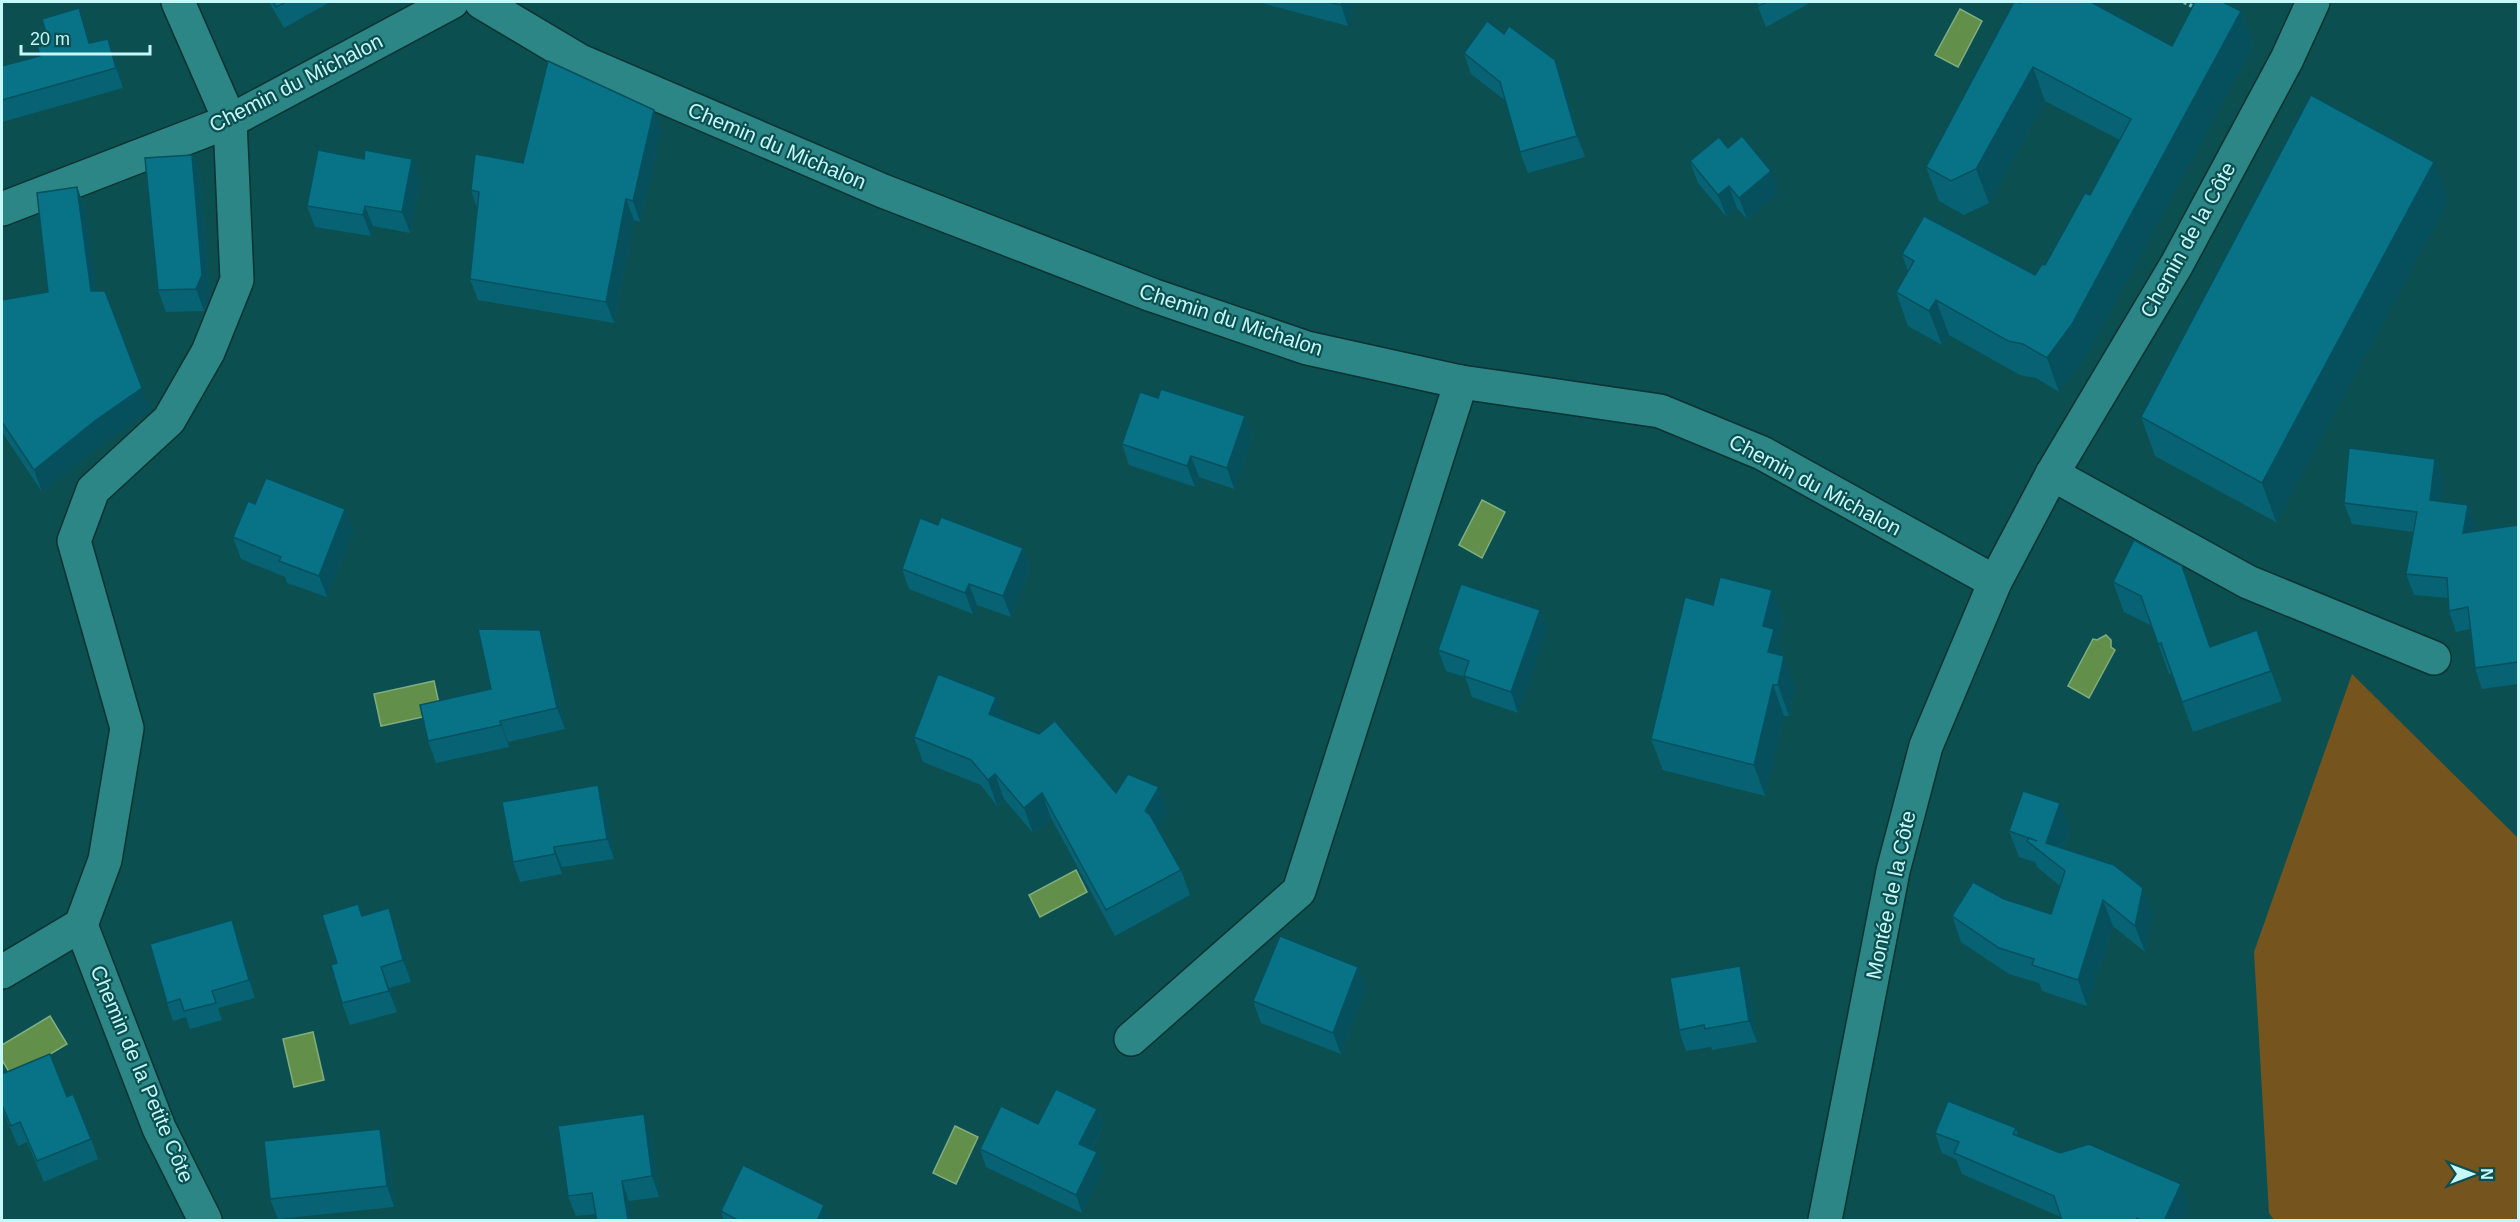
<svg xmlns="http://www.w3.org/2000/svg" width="2520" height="1222" viewBox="0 0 2520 1222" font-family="Arial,sans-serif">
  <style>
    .green { fill: #76541e }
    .water { fill: #628f49; stroke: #80ae7e; stroke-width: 1.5 }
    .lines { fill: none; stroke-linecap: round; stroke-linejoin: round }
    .minor-casing { stroke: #0c3232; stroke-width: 36 }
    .path { stroke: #71acac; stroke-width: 4; stroke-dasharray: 3 3; stroke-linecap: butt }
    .minor { stroke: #2c8686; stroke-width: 33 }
    .wall { fill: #076374 }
    .shaded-wall { fill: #06505e }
    .building { fill: #087387; stroke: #06505e; stroke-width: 1.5 }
    .labels { text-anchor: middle; stroke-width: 4.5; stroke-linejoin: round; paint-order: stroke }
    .street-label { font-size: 21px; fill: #c5f8f8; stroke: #0c4f50 }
  </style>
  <rect width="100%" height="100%" fill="#0c4f50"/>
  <path class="green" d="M 2352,674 L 2518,838 L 2518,1220 L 2274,1220 L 2269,1213 L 2254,952 Z"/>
  <g class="water">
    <path d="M 1960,9 L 1982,21 L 1958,67 L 1935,55 Z"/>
    <path d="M 1482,500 L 1505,512 L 1482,558 L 1459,545 Z"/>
    <path d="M 2106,635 L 2111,640 L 2111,647 L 2115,650 L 2089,698 L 2068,686 L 2093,639 L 2097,640 Z"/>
    <path d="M 434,681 L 441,713 L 381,726 L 374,694 Z"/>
    <path d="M 1076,870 L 1087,892 L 1040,917 L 1029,895 Z"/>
    <path d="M 50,1016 L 67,1044 L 12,1077 L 2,1060 L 2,1045 Z"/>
    <path d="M 313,1032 L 324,1080 L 294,1087 L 283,1039 Z"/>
    <path d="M 955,1126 L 978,1137 L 956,1184 L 933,1173 Z"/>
  </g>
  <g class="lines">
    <defs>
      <g id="minor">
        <path d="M 481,2 L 580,61 L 883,191 L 1152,295 L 1307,348 L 1461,382 L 1660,411 L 1762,453 L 1995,582"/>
        <path d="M 2,209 L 230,121 L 452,2"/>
        <path d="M 2052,474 L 2248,582 L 2434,658"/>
        <path d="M 81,925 L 159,1128 L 205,1220"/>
        <path d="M 2,972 L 81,925 L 105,860 L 127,728 L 74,541 L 93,490 L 169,420 L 208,352 L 237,280 L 230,121 L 178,2"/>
        <path d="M 1131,1039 L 1299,891 L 1461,382"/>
        <path d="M 1825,1220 L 1893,871 L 1926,746 L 1995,582 L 2052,474 L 2177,264 L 2287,59 L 2313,2"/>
      </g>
    </defs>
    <use href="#minor" class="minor-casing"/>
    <path class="path" d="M 2184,2 L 2196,8"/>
    <use href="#minor" class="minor"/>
  </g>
  <g class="wall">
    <path d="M 269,2 L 330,2 L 284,28 Z"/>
    <path d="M 1258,2 L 1355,2 L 1348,26 Z"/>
    <path d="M 1756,2 L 1807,2 L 1808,4 L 1766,27 Z"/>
    <path d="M 2021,3 L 2172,46 L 2241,11 L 2253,46 L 2085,358 L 2059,392 L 2036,378 L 2020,375 L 1949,335 L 1942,345 L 1908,326 L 1896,292 L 1908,271 L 1902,254 L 2035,275 L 2045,265 L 2090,195 L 2120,140 L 2045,101 L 1989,203 L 1964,215 L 1939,201 L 1926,167 Z"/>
    <path d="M 86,28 L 90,43 L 115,58 L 123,88 L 2,122 L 2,66 L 40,56 Z"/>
    <path d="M 1504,34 L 1555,60 L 1563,81 L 1585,157 L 1528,173 L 1520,152 L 1506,101 L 1471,74 L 1464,53 Z"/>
    <path d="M 661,130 L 640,222 L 634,220 L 614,323 L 478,300 L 470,279 L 477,208 L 471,190 L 523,163 Z"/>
    <path d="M 1728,148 L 1779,193 L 1747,219 L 1737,208 L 1726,216 L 1698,183 L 1690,161 Z"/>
    <path d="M 192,155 L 200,176 L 210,297 L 204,311 L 166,312 L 158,290 Z"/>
    <path d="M 420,180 L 410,233 L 373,226 L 371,236 L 315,227 L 307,206 Z"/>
    <path d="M 77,187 L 85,209 L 96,291 L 150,410 L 105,442 L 42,492 L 2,432 L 2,300 L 48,292 Z"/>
    <path d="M 2448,201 L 2276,522 L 2155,456 L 2141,417 Z"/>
    <path d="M 1158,398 L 1245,416 L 1252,437 L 1234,489 L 1199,477 L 1195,487 L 1129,465 L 1122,444 Z"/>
    <path d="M 2435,459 L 2443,480 L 2440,501 L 2475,526 L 2474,531 L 2518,525 L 2518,684 L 2482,689 L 2475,668 L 2470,629 L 2456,632 L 2449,611 L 2448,598 L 2414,595 L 2406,574 L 2414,532 L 2352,524 L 2344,503 Z"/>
    <path d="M 255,504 L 353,530 L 327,597 L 287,583 L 285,577 L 241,559 L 233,537 Z"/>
    <path d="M 938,525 L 1023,548 L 1030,569 L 1011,617 L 977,605 L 973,614 L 909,589 L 902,569 Z"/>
    <path d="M 2134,540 L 2210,647 L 2257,630 L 2282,701 L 2193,732 L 2172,673 L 2169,674 L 2152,626 L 2124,612 L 2113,582 Z"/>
    <path d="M 1772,590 L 1783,621 L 1778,641 L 1795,687 L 1789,716 L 1784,716 L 1765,796 L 1663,770 L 1651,739 L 1713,605 Z"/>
    <path d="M 1540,610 L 1547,630 L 1518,713 L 1472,697 L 1465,677 L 1446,671 L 1438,650 Z"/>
    <path d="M 548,652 L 565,729 L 508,742 L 509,747 L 436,763 L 428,741 L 491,689 Z"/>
    <path d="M 1004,720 L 1116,793 L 1168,812 L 1158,829 L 1181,870 L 1190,895 L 1115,936 L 1051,818 L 1033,833 L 1004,799 L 997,806 L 981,785 L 923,762 L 914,737 Z"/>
    <path d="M 598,785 L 605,806 L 614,859 L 562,867 L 562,874 L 520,882 L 513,862 Z"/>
    <path d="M 2070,829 L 2063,849 L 2153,914 L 2145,952 L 2113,926 L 2087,1006 L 2042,991 L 2039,983 L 2009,974 L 1961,942 L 1952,916 L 2051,914 L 2060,886 L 2037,867 L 2035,862 L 2019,857 L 2009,831 Z"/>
    <path d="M 358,904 L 363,916 L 397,930 L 411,982 L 389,988 L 397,1012 L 350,1025 L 342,1003 L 337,963 Z"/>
    <path d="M 239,938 L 255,998 L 218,1008 L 222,1020 L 190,1029 L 186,1017 L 173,1021 L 167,1003 Z"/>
    <path d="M 1740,966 L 1748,987 L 1757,1042 L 1712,1050 L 1711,1047 L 1686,1051 L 1679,1030 Z"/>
    <path d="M 1366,988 L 1341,1054 L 1261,1023 L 1253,1001 Z"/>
    <path d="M 2,1074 L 67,1097 L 91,1139 L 98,1159 L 44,1182 L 27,1142 L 18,1146 L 2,1109 Z"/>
    <path d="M 1097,1109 L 1103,1126 L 1091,1150 L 1097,1152 L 1103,1170 L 1082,1213 L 986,1167 L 980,1149 L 1038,1124 Z"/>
    <path d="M 2016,1128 L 2018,1136 L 2188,1205 L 2181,1221 L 2062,1221 L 2061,1217 L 1962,1174 L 1956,1159 L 1942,1153 L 1935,1133 Z"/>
    <path d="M 380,1129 L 388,1149 L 394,1207 L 278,1219 L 270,1199 Z"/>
    <path d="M 651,1135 L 659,1197 L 629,1201 L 596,1214 L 576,1216 L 568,1196 Z"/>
    <path d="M 721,1211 L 830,1221 L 724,1221 Z"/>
  </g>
  <g class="shaded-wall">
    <path d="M 1342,2 L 1355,2 L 1348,26 L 1341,5 Z"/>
    <path d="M 79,8 L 86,28 L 96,63 L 89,43 Z"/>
    <path d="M 2241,11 L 2253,46 L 2085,358 L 2059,392 L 2047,358 Z"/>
    <path d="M 108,39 L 115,58 L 123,88 L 116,68 Z"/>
    <path d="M 1555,60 L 1563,81 L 1585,157 L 1577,136 Z"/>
    <path d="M 2033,67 L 2045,101 L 1989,203 L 1976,169 Z"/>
    <path d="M 654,110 L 661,130 L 640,222 L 633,201 Z"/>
    <path d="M 192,155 L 200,176 L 210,297 L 204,311 L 196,289 Z"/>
    <path d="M 412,159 L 420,180 L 410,233 L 402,212 Z"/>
    <path d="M 2434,162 L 2448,201 L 2276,522 L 2262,483 Z"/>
    <path d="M 1771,171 L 1779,193 L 1747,219 L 1739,198 Z"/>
    <path d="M 1729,186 L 1737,208 L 1726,216 L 1718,195 Z"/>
    <path d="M 77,187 L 85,209 L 100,313 L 91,291 Z"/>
    <path d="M 626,199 L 634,220 L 614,323 L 606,302 Z"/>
    <path d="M 365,206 L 373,226 L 371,236 L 363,215 Z"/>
    <path d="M 1936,300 L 1949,335 L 1942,345 L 1929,311 Z"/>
    <path d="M 142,388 L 150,410 L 105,442 L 42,492 L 34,470 L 96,420 Z"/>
    <path d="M 1245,416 L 1252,437 L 1234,489 L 1227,468 Z"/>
    <path d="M 1191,456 L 1199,477 L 1195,487 L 1187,466 Z"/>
    <path d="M 2435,459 L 2443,480 L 2438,521 L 2430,500 Z"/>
    <path d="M 2468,505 L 2475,526 L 2471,553 L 2463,533 Z"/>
    <path d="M 345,509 L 353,530 L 327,597 L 319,576 Z"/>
    <path d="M 1023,548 L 1030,569 L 1011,617 L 1003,596 Z"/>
    <path d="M 969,584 L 977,605 L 973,614 L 965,593 Z"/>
    <path d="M 1772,590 L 1783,621 L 1778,641 L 1795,687 L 1789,716 L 1778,685 L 1768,652 L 1763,626 Z"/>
    <path d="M 1540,610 L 1547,630 L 1518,713 L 1511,692 Z"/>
    <path d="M 540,630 L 548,652 L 565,729 L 557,708 Z"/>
    <path d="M 2257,630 L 2268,660 L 2282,701 L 2271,671 Z"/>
    <path d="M 1773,685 L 1784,716 L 1765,796 L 1754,765 Z"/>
    <path d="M 996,697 L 1005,722 L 989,714 Z"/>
    <path d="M 500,721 L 508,742 L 509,747 L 501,725 Z"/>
    <path d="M 995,774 L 1004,799 L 997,806 L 988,780 Z"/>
    <path d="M 598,785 L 605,806 L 614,859 L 607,839 Z"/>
    <path d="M 1159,787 L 1168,812 L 1154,836 L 1145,811 Z"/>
    <path d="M 1042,793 L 1051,818 L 1033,833 L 1024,808 Z"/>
    <path d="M 2060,803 L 2070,829 L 2057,865 L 2046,843 Z"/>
    <path d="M 554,847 L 562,867 L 562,874 L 555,854 Z"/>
    <path d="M 2143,888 L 2153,914 L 2145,952 L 2135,926 Z"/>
    <path d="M 2103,900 L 2113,926 L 2087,1006 L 2078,980 Z"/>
    <path d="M 389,908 L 397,930 L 411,982 L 403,960 Z"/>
    <path d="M 232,920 L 239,938 L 255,998 L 249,980 Z"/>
    <path d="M 1740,966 L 1748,987 L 1757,1042 L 1749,1021 Z"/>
    <path d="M 381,967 L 389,988 L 397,1012 L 389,991 Z"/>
    <path d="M 1358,967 L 1366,988 L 1341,1054 L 1333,1033 Z"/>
    <path d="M 1097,1109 L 1103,1126 L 1085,1161 L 1079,1144 Z"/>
    <path d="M 644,1114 L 651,1135 L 659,1197 L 652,1176 Z"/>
    <path d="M 380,1129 L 388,1149 L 394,1207 L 387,1186 Z"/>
    <path d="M 1097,1152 L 1103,1170 L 1082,1213 L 1076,1195 Z"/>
    <path d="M 622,1181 L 629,1201 L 632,1221 L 628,1221 Z"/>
    <path d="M 2181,1184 L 2188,1205 L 2181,1221 L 2164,1221 Z"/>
    <path d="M 824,1205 L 830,1221 L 817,1221 Z"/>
  </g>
  <g class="building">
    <path d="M 273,2 L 286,2 L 276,7 Z"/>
    <path d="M 1327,2 L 1342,2 L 1341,5 Z"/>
    <path d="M 1756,2 L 1767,2 L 1758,6 Z"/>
    <path d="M 2014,2 L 2017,2 L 2021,3 L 2022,2 L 2091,2 L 2172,46 L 2195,2 L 2223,2 L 2241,11 L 2072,324 L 2047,358 L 2023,344 L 2008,341 L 1936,300 L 1929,311 L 1896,292 L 1914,261 L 1902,254 L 1924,216 L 2035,275 L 2042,264 L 2045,265 L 2085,193 L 2090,195 L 2131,119 L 2033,67 L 1976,169 L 1951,181 L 1926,167 Z"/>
    <path d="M 79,8 L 89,43 L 108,39 L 116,68 L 2,100 L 2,66 L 40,56 L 36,42 L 48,39 L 42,19 Z"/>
    <path d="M 1487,21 L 1504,34 L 1509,26 L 1555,60 L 1577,136 L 1520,152 L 1500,82 L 1464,53 Z"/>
    <path d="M 548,61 L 654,110 L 633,201 L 626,199 L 606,302 L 470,279 L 479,192 L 471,190 L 475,154 L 523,163 Z"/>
    <path d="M 2311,95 L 2434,162 L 2262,483 L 2141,417 Z"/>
    <path d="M 1742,136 L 1771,171 L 1739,198 L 1729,186 L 1718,195 L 1690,161 L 1719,137 L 1728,148 Z"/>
    <path d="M 318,150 L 364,159 L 365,150 L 412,159 L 402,212 L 365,206 L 363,215 L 307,206 Z"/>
    <path d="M 192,155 L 202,275 L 196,289 L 158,290 L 145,158 Z"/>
    <path d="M 77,187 L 91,291 L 105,291 L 142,388 L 96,420 L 34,470 L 2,422 L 2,300 L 48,292 L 37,193 Z"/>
    <path d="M 1161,389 L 1245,416 L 1227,468 L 1191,456 L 1187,466 L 1122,444 L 1140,392 L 1158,398 Z"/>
    <path d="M 2349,448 L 2435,459 L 2430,500 L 2468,505 L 2463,533 L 2518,525 L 2518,662 L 2475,668 L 2468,607 L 2449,611 L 2447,578 L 2406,574 L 2417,512 L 2344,503 Z"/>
    <path d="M 266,478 L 345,509 L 319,576 L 279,561 L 281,557 L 233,537 L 248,501 L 255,504 Z"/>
    <path d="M 941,517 L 1023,548 L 1003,596 L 969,584 L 965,593 L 902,569 L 920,518 L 938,525 Z"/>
    <path d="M 2134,540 L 2182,566 L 2210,647 L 2257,630 L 2271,671 L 2182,702 L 2161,643 L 2158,644 L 2141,596 L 2113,582 Z"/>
    <path d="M 1720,577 L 1772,590 L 1763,626 L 1774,629 L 1768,652 L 1784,656 L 1778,685 L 1773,685 L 1754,765 L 1651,739 L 1685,597 L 1713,605 Z"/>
    <path d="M 1461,584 L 1540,610 L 1511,692 L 1464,676 L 1469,661 L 1438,650 Z"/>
    <path d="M 478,629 L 540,630 L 557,708 L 500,721 L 501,725 L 428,741 L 420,705 L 491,689 Z"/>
    <path d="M 938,674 L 996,697 L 989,714 L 1039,734 L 1055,721 L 1116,793 L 1128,774 L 1159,787 L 1145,811 L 1150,815 L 1181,870 L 1106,910 L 1042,793 L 1024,808 L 995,774 L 988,780 L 971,760 L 914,737 Z"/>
    <path d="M 598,785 L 607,839 L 554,847 L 555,854 L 513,862 L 502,802 Z"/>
    <path d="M 2023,791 L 2060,803 L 2046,843 L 2114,865 L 2143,888 L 2135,926 L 2103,900 L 2078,980 L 2032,965 L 2034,959 L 1999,948 L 1952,916 L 1973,882 L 2004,899 L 2051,914 L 2065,871 L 2027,841 L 2029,838 L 2037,841 L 2009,831 Z"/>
    <path d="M 358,904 L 362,916 L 389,908 L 403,960 L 381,967 L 389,991 L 342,1003 L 331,965 L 337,963 L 322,915 Z"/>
    <path d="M 232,920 L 249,980 L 212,991 L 216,1003 L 184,1011 L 180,999 L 167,1003 L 150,944 Z"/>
    <path d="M 1280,936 L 1358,967 L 1333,1033 L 1253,1001 Z"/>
    <path d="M 1740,966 L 1749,1021 L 1705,1029 L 1704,1025 L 1679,1030 L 1670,978 Z"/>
    <path d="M 50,1054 L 67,1097 L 73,1094 L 91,1139 L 37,1161 L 20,1122 L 11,1126 L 2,1105 L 2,1074 Z"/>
    <path d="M 1056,1089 L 1097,1109 L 1079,1144 L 1097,1152 L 1076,1195 L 980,1149 L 1001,1106 L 1038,1124 Z"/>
    <path d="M 1948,1101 L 2016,1128 L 2013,1134 L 2060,1153 L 2089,1144 L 2181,1184 L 2164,1221 L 2142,1221 L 2137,1218 L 2136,1221 L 2062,1221 L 2054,1196 L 1954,1153 L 1959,1142 L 1935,1133 Z"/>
    <path d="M 644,1114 L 652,1176 L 622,1181 L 628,1221 L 597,1221 L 592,1193 L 568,1196 L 558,1126 Z"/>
    <path d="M 380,1129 L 387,1186 L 270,1199 L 264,1141 Z"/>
    <path d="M 743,1165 L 824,1205 L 817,1221 L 739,1221 L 721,1211 Z"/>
  </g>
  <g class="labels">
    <g class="street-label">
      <text transform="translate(296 83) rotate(-27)" y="7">Chemin du Michalon</text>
      <text transform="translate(777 146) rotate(23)" y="7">Chemin du Michalon</text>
      <text transform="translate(2188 240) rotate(-61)" y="7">Chemin de la Côte</text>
      <text transform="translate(1231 320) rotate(18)" y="7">Chemin du Michalon</text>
      <text transform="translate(1815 485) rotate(28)" y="7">Chemin du Michalon</text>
      <text transform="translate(1891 895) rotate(-78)" y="7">Montée de la Côte</text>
      <text transform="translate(142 1074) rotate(67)" y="7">Chemin de la Petite Côte</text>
    </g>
  </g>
  <rect width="2520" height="1222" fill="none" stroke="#c5f8f8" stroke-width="6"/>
  <g transform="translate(2472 1174) rotate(90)" stroke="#0c4f50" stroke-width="4.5" paint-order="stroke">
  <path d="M0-4.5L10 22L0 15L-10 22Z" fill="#c5f8f8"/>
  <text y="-9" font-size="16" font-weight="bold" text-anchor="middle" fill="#c5f8f8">N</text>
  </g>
  <path d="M21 45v9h129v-9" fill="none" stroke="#c5f8f8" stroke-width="3"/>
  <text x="30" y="45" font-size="18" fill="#c5f8f8" stroke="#0c4f50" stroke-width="4.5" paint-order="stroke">20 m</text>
</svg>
